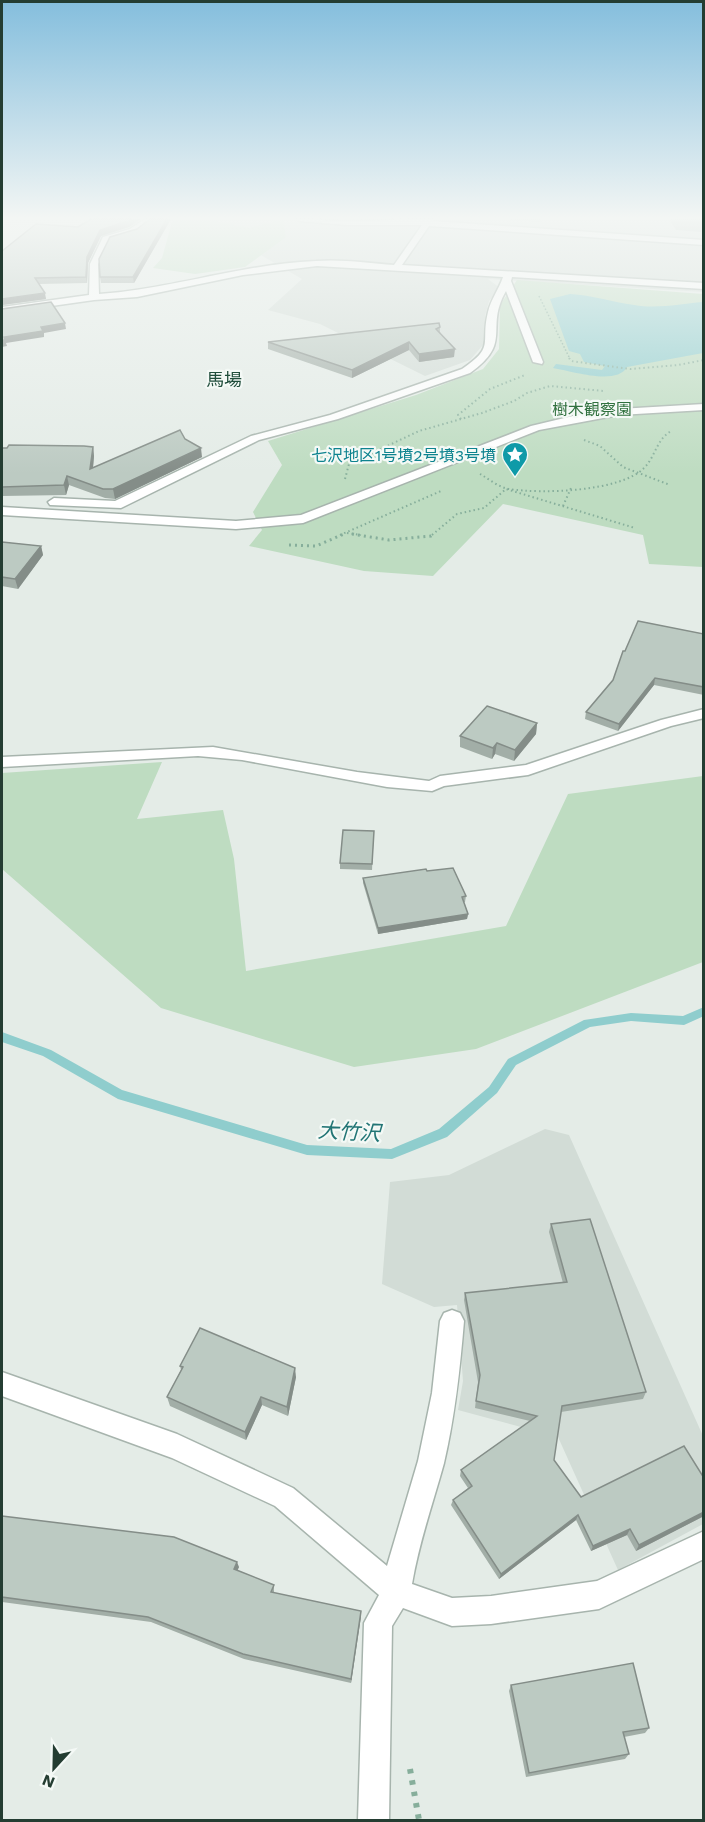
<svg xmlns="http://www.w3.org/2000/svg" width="705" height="1822" viewBox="0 0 705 1822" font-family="'Work Sans','Noto Sans JP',sans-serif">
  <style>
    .built { fill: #d2dcd6 }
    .green { fill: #bedcc1 }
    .water { fill: #8fcdcd }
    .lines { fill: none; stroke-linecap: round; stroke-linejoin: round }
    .stream { fill: #8fcdcd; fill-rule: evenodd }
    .minor-casing { stroke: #a7b4ad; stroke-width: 3 }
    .path-far3 { stroke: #86ae9b; stroke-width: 1.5; stroke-dasharray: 1.5 2; stroke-linecap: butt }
    .path-far2 { stroke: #86ae9b; stroke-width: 2; stroke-dasharray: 1.5 3; stroke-linecap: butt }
    .path-far1 { stroke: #86ae9b; stroke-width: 3; stroke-dasharray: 2 4; stroke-linecap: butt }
    .path { stroke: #86ae9b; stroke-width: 6; stroke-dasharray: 4.5 7; stroke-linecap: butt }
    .minor { fill: #fff; fill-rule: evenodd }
    .wall { fill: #a2aea7 }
    .shaded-wall { fill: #848d88 }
    .building { fill: #bccac2; stroke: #848d88; stroke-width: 1.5 }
    .labels { text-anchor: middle; stroke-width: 4.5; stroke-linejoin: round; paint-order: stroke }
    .far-park-label { font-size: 16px; fill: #31713f; stroke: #f4f9f6 }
    .far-culture-label { font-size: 16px; fill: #0d838f; stroke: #f4f9f6; text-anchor: end }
    .far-neighbourhood-label { font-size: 18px; fill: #214e3c; stroke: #f4f9f6 }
    .water-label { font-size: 21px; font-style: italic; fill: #227575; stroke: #f4f9f6 }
  </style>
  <rect width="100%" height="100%" fill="#e4ece7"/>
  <g class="built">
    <path d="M 199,219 L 703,219 L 703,292 L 488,279 L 500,288 L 489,301 L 485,316 L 488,335 L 483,345 L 470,360 L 425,376 L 320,324 L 268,310 L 302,279 Z"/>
    <path d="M 545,1129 L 569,1135 L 703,1436 L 703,1524 L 618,1570 L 558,1437 L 458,1410 L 463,1381 L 457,1305 L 434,1307 L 382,1284 L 390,1182 L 449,1175 Z"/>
  </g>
  <g class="green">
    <path d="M 178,219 L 205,219 L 249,228 L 283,219 L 286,237 L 245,267 L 195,274 L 153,268 L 162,258 L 172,222 Z"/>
    <path d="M 517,280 L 703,294 L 703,567 L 649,564 L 643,535 L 503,504 L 433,576 L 364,571 L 249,546 L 262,530 L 253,512 L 282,465 L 268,441 L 416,395 L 483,369 L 499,349 L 500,305 Z"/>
    <path d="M 162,762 L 137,819 L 223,810 L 234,859 L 246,971 L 506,926 L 568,794 L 703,776 L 703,962 L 476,1049 L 354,1067 L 161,1008 L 2,869 L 2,773 Z"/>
  </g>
  <path class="water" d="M 570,294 C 592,295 612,302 634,305 C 657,309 681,304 703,302 L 703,353 L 627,367 C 617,386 571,371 553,368 L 556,364 L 602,370 L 605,366 L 584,362 L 580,354 L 569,351 L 550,299 Z"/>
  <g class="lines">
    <path class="stream" d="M 704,1007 L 704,1016 L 684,1025 L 631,1021 L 590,1027 L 516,1065 L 497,1093 L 447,1137 L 392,1159 L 307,1155 L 118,1099 L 43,1056 L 2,1042 L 2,1032 L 51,1050 L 122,1090 L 307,1145 L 391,1149 L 439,1129 L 489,1087 L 508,1059 L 584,1020 L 631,1013 L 683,1016 Z"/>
    <defs>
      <g id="minor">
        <path d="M 145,219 L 154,219 L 136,233 L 109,241 L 98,264 L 99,294 C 172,289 242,264 316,261 C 342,259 369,263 394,265 L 422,225 L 347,225 L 299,221 L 295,219 L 347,221 L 434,219 L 433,221 L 704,240 L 704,245 L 429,226 L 402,265 L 704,283 L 704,289 L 512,277 L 511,281 L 543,362 L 542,364 L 533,362 L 506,291 C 484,329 514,342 470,373 L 338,419 L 259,440 L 121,508 L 50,505 L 48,502 L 54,498 L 115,501 L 251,436 L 330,415 L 462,369 C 496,346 480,344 488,312 C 491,299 499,289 503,277 L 317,266 L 243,275 L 137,297 L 94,300 L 2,313 L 2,307 L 89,295 L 90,264 L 103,237 L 130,229 Z"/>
        <path d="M 704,404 L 704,410 L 619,415 L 539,430 L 303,523 L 236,529 L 2,515 L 2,507 L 236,521 L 301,515 L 531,426 L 577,415 L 619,409 Z"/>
        <path d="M 704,709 L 704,718 L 671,726 L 528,775 L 444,786 L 432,791 L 387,787 L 242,760 L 198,756 L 2,767 L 2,757 L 213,747 L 357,772 L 429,781 L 440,776 L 526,765 L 661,720 Z"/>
        <path d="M 452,1310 L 460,1313 L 464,1321 C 460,1369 455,1416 444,1463 C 433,1503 419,1542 412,1584 L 452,1598 L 491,1596 L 597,1581 L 704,1531 L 704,1559 L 599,1609 L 491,1624 L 452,1626 L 403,1608 L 392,1626 L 389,1820 L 358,1820 L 364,1623 L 379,1595 L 275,1506 L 172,1458 L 2,1396 L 2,1372 L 177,1434 L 293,1488 L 387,1566 L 418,1461 L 432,1393 L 440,1321 L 444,1313 Z"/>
      </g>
    </defs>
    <use href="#minor" class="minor-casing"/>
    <path class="path-far3" d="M 539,296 L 570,359"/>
    <g class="path-far2">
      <path d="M 569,358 L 571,361 L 630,369 L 678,365 L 704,360"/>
      <path d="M 461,419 L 458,415 L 490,389 L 525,375"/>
      <path d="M 584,440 L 600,446 L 623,467 L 670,485"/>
      <path d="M 480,474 C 489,479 498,487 509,489 C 541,494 620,492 644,468 C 656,456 656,440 671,431"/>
      <path d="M 345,479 L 349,464 L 419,431 L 482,413 L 514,401 L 527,393 L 550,386 L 604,391"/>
      <path d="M 563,506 L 571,488"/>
      <path d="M 347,533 L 361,535"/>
      <path d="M 340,535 L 441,491"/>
      <path d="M 432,535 L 457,514 L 484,508 L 506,489 L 635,528"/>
    </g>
    <g class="path-far1">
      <path d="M 352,534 L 389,540 L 431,536 L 434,534"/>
      <path d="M 289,545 L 316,546 L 344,534"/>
    </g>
    <path class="path" d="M 410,1769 L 419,1820"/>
    <use href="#minor" class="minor"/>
  </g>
  <g class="wall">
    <path d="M 91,219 L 141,219 L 129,227 L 101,236 L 88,263 L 87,283 L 39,284 L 46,299 L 2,305 L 2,251 L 78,227 Z"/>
    <path d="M 150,219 L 171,219 L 134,283 L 101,283 L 100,277 L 137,229 Z"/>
    <path d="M 502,219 L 541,219 L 540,222 Z"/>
    <path d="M 669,219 L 704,219 L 701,232 L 676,230 Z"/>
    <path d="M 440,327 L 440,332 L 454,357 L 419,362 L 409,350 L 352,378 L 268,349 L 268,342 Z"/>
    <path d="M 185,439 L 202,457 L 115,499 L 105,498 L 69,485 L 66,495 L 2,496 L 2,448 L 93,447 L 94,456 L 93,468 Z"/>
    <path d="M 2,542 L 41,546 L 43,555 L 18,589 L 2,586 Z"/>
    <path d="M 704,634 L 704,695 L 654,685 L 618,731 L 585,719 L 586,712 L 613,680 L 625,651 Z"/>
    <path d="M 537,723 L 536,734 L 514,761 L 495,754 L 492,759 L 460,747 L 460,736 Z"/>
    <path d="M 374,831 L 372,870 L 340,869 L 340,863 Z"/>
    <path d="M 427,871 L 466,896 L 465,902 L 464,902 L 468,914 L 467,919 L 378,934 L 363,883 L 363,878 Z"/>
    <path d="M 551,1224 L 646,1392 L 643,1399 L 561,1412 L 554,1460 L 581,1497 L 704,1478 L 704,1516 L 636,1551 L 627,1535 L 591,1551 L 576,1520 L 499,1579 L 451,1505 L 453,1500 L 468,1488 L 460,1476 L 461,1470 L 530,1421 L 475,1408 L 478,1382 L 464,1300 L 465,1293 L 563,1283 L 549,1232 Z"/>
    <path d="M 180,1366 L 296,1377 L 288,1416 L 262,1405 L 246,1440 L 170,1406 L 167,1397 L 181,1370 Z"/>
    <path d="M 2,1516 L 239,1567 L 237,1570 L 274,1585 L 274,1593 L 361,1611 L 351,1683 L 244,1659 L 151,1622 L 2,1602 Z"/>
    <path d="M 511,1685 L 649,1728 L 645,1733 L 624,1737 L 629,1754 L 625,1759 L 526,1777 L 509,1691 Z"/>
  </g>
  <g class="shaded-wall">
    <path d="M 132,219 L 141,219 L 129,227 L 101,236 L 88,263 L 87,283 L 86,277 L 87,257 L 100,230 Z"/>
    <path d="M 167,219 L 171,219 L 134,283 L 133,277 Z"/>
    <path d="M 45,293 L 46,299 L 2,305 L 2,299 Z"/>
    <path d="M 65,323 L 66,329 L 44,333 L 44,337 L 6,343 L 7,346 L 2,347 L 2,340 L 4,337 L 41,327 Z"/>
    <path d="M 409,342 L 409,350 L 352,378 L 352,370 Z"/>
    <path d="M 455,349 L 454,357 L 419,362 L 419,354 Z"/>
    <path d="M 93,447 L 94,456 L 92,478 L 90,469 Z"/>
    <path d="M 201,448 L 202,457 L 115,499 L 113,489 Z"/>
    <path d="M 67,476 L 69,485 L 66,495 L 64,485 Z"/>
    <path d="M 41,546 L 43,555 L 18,589 L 15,579 Z"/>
    <path d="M 655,678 L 654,685 L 618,731 L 619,724 Z"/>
    <path d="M 537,723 L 536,734 L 514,761 L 515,750 Z"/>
    <path d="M 497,743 L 495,754 L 492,759 L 493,748 Z"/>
    <path d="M 468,914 L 467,919 L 378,934 L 378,928 Z"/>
    <path d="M 295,1368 L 296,1377 L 288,1416 L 287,1407 Z"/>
    <path d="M 261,1397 L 262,1405 L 246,1440 L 245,1432 Z"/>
    <path d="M 704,1512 L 704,1516 L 636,1551 L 639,1545 Z"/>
    <path d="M 578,1515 L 576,1520 L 499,1579 L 501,1574 Z"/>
    <path d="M 630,1529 L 627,1535 L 591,1551 L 593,1546 Z"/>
    <path d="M 237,1562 L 239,1567 L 236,1574 L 234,1569 Z"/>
    <path d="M 361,1611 L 361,1617 L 351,1683 L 351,1679 Z"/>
  </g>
  <g class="building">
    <path d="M 91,219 L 132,219 L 128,221 L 100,230 L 87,257 L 86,277 L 35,278 L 45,293 L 2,299 L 2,251 L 36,224 L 78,227 Z"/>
    <path d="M 150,219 L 167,219 L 133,277 L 100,277 L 99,259 L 110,237 L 137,229 Z"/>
    <path d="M 51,302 L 65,323 L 41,327 L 43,331 L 4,337 L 5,340 L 2,340 L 2,309 Z"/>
    <path d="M 439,323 L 440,327 L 436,329 L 455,349 L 419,354 L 409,342 L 352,370 L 268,342 Z"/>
    <path d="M 180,430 L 185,439 L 201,448 L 113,489 L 103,489 L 67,476 L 64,485 L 2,487 L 2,448 L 7,448 L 9,445 L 84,446 L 93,447 L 90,469 Z"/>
    <path d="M 2,542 L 41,546 L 15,579 L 2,577 Z"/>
    <path d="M 638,621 L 704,634 L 704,687 L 655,678 L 619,724 L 586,712 L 613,680 L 623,651 L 625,651 Z"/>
    <path d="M 487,706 L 537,723 L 515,750 L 497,743 L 493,748 L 460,736 Z"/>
    <path d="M 343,830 L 374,831 L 372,864 L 340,863 Z"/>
    <path d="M 453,868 L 466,896 L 462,897 L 468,914 L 378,928 L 363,878 L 426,869 L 427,871 Z"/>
    <path d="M 590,1219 L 646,1392 L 562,1406 L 554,1460 L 581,1497 L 684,1446 L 704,1478 L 704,1512 L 639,1545 L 630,1529 L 593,1546 L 578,1515 L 501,1574 L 453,1500 L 472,1486 L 461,1470 L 537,1416 L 476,1401 L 480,1375 L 465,1293 L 567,1282 L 551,1224 Z"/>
    <path d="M 200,1328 L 295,1368 L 287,1407 L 261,1397 L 245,1432 L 167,1397 L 183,1367 L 180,1366 Z"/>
    <path d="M 2,1516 L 174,1537 L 237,1562 L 234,1569 L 274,1585 L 271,1592 L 361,1611 L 351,1679 L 243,1654 L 148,1617 L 2,1597 Z"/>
    <path d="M 633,1663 L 649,1728 L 623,1732 L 629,1754 L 529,1773 L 511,1685 Z"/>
  </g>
  <linearGradient id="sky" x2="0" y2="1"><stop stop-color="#84bedd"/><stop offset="0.46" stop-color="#f3f6f4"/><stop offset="1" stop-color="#f3f6f4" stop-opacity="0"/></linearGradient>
  <rect width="705" height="474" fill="url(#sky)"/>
  <defs>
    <symbol id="sight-pin" viewBox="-11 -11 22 30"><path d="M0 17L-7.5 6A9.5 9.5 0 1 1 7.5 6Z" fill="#0f9aa8" stroke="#f4f9f6"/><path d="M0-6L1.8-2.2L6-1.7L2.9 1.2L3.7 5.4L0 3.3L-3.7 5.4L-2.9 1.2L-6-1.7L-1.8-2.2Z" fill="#fff"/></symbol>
  </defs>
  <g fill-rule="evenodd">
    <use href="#sight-pin" x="500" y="440" width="30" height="40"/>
  </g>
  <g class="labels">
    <g class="far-park-label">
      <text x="592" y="415">樹木観察園</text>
    </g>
    <g class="far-culture-label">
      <text x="496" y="461">七沢地区1号墳2号墳3号墳</text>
    </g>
    <g class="far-neighbourhood-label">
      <text x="224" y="386">馬場</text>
    </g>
    <g class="water-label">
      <text transform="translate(349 1132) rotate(3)" y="7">大竹沢</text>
    </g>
  </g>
  <rect width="705" height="1822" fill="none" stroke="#243d32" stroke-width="6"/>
  <g transform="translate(54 1768) rotate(202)" stroke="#f4f9f6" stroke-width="4.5" paint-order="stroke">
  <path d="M0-4.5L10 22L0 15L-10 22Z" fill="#243d32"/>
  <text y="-9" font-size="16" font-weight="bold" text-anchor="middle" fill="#243d32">N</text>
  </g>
</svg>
